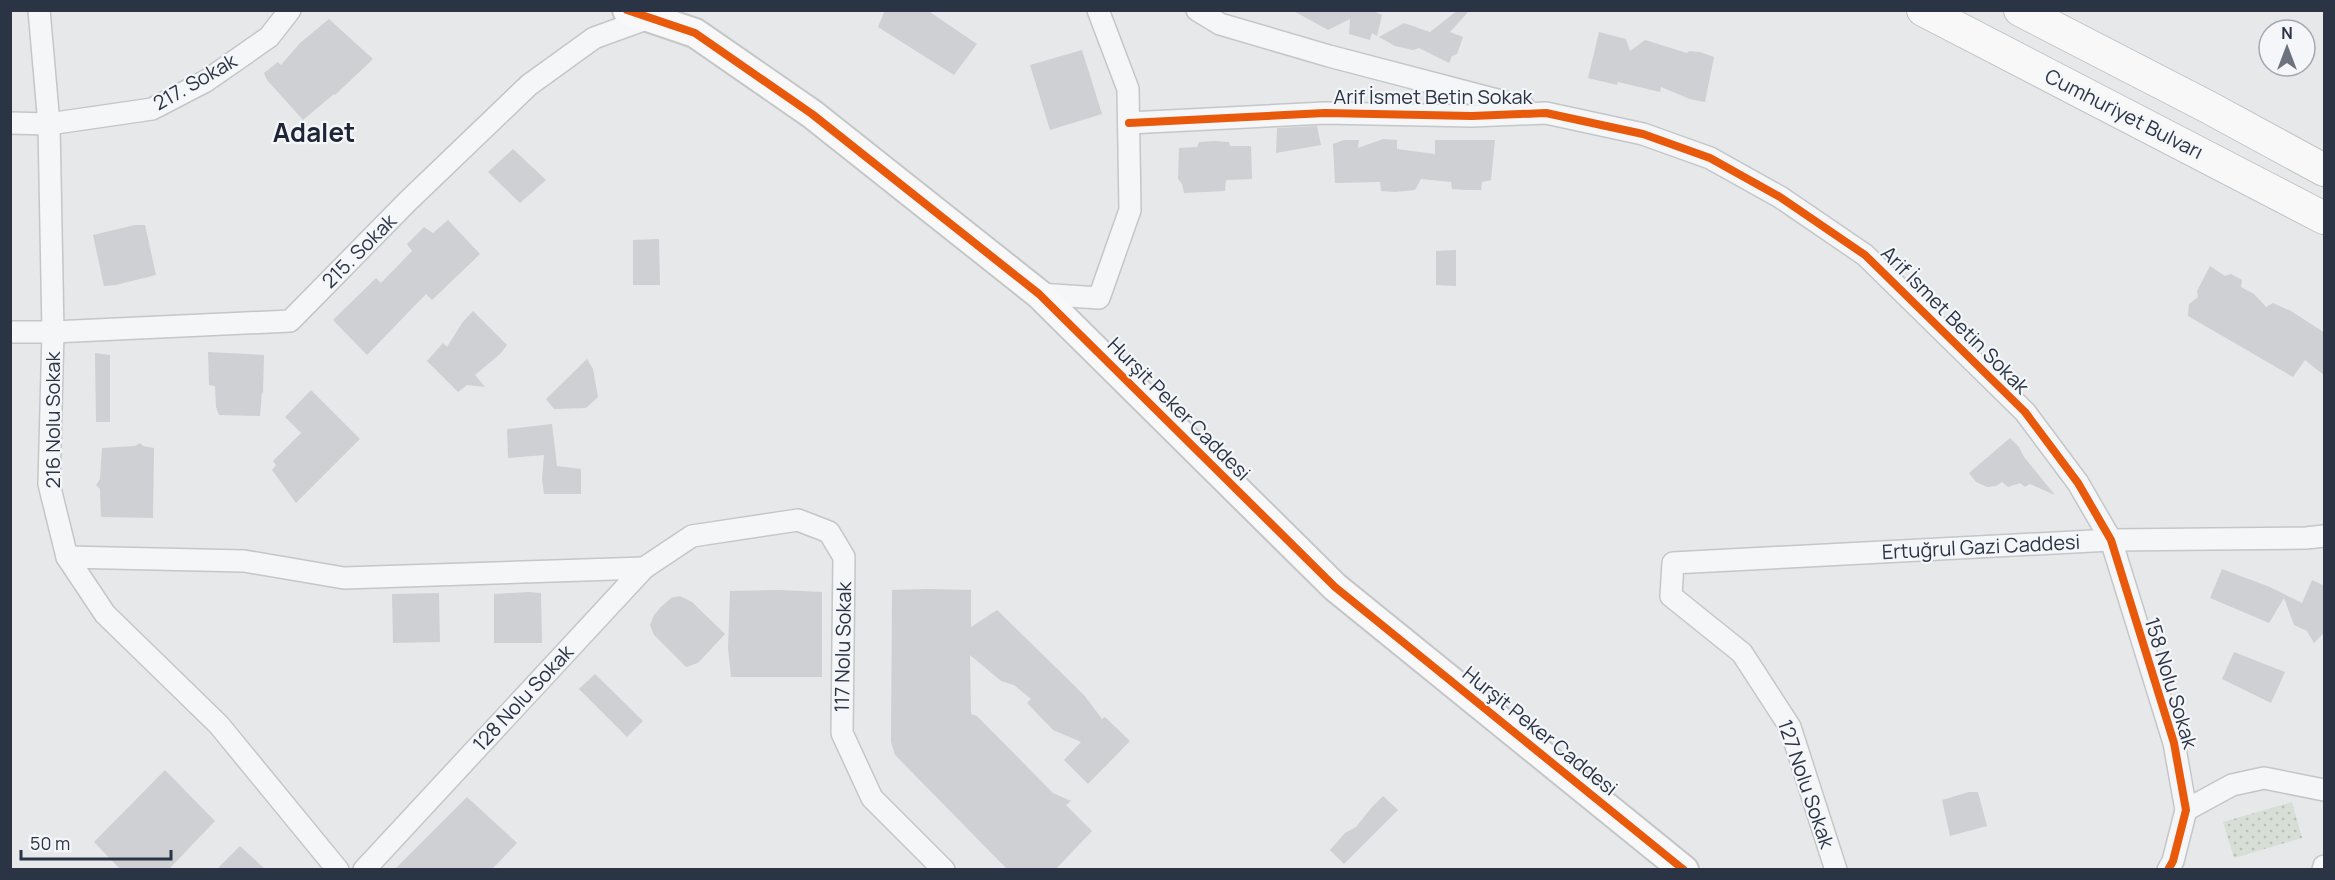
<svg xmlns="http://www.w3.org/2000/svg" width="2335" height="880" viewBox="0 0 2335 880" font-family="Manrope,sans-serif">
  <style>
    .park { fill: url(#park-dots) }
    .building { fill: #ced0d3 }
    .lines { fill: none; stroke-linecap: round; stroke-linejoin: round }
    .street-casing { stroke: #c4c6c8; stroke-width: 24 }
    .secondary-casing { stroke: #c4c6c8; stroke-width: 32 }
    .primary-casing { stroke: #c2c5c8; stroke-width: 34 }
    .street { stroke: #f5f6f7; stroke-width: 21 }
    .secondary { stroke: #f8f8f8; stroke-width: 28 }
    .primary { stroke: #f8f8f8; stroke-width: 32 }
    .cycleway-casing { stroke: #f4f6f9; stroke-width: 11 }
    .cycleway { stroke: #e8590c; stroke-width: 8 }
    .labels { text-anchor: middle; stroke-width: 4.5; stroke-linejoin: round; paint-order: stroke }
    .street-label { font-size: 20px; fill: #2b3445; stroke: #f4f6f9 }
    .district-label { font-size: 26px; font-weight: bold; fill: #1d2536; stroke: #f4f6f9 }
  </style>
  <defs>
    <pattern id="park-dots" width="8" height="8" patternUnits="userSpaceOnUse" patternTransform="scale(1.5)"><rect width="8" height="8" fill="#d6ded6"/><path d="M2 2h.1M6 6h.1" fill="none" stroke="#b8bfb9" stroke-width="1.8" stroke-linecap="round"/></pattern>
  </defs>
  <rect width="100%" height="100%" fill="#e6e8ea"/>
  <path class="park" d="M 2292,802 L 2302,838 L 2234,858 L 2223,822 Z"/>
  <g class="building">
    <path d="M 885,10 L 927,10 L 977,44 L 954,75 L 878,27 Z"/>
    <path d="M 1292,10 L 1372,10 L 1382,15 L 1377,36 L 1372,33 L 1370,40 L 1349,34 L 1350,19 L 1328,30 Z"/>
    <path d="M 1458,10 L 1468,12 L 1450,32 L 1463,37 L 1457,54 L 1452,56 L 1449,63 L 1419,48 L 1413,50 L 1395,46 L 1379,37 L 1404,23 L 1430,32 Z"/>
    <path d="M 329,19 L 373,59 L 335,95 L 334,94 L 303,120 L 267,80 L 264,73 L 278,62 L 281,65 L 300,43 Z"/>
    <path d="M 1599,32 L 1626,39 L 1630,51 L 1645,40 L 1687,53 L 1689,51 L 1700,52 L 1714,57 L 1705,102 L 1690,99 L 1661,87 L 1660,92 L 1618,82 L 1617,85 L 1588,78 Z"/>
    <path d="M 1082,50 L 1102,114 L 1050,130 L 1030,65 Z"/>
    <path d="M 1317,126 L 1321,145 L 1276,153 L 1277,128 Z"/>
    <path d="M 1383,139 L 1397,140 L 1397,149 L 1435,154 L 1435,140 L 1495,140 L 1491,180 L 1482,182 L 1481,190 L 1467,190 L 1452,189 L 1451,182 L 1421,179 L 1415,190 L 1395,192 L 1381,191 L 1380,182 L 1335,183 L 1333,144 L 1344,140 L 1359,140 L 1358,148 Z"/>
    <path d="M 1215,141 L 1229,142 L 1230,146 L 1251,146 L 1252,179 L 1226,180 L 1225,191 L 1184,193 L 1182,184 L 1178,179 L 1179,148 L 1197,147 L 1199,142 Z"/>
    <path d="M 513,149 L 546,180 L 520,203 L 488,172 Z"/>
    <path d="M 448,220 L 480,254 L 432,300 L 426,294 L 367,355 L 333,320 L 376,278 L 381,283 L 412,251 L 407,244 L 424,227 L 433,233 Z"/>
    <path d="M 135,225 L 145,225 L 156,275 L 116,285 L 104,286 L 93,235 Z"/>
    <path d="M 659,239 L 660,285 L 633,285 L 633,240 Z"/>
    <path d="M 1456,250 L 1456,286 L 1436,285 L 1436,251 Z"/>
    <path d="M 2210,266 L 2225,276 L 2231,274 L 2242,280 L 2241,287 L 2254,294 L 2266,307 L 2273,303 L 2291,311 L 2325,333 L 2325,376 L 2305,360 L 2293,377 L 2188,316 L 2189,304 L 2198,297 L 2197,291 Z"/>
    <path d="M 473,311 L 507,345 L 500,354 L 475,375 L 485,387 L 467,385 L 458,392 L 427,361 L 443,343 L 447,347 L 462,323 Z"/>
    <path d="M 208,352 L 264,355 L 263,394 L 262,392 L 260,416 L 219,415 L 216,407 L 215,386 L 209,385 Z"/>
    <path d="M 95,353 L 110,355 L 110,422 L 96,422 Z"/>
    <path d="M 587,359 L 593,369 L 598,397 L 586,408 L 554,409 L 546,399 Z"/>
    <path d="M 311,390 L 360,439 L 296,503 L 272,470 L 276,465 L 273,461 L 301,433 L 285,417 Z"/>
    <path d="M 552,424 L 557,466 L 581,469 L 581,494 L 544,494 L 542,479 L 544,455 L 508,458 L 507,429 Z"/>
    <path d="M 2010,438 L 2019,447 L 2024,457 L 2055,495 L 2030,484 L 2025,487 L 2020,483 L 2008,487 L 2002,482 L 1996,486 L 1987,487 L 1976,482 L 1969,473 Z"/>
    <path d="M 140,443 L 143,446 L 154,448 L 153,518 L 101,517 L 100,489 L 96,485 L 100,479 L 102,448 L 135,446 Z"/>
    <path d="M 2222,569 L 2270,587 L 2302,603 L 2312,580 L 2325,586 L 2325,632 L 2314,643 L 2307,631 L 2294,625 L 2284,598 L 2269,623 L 2210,598 Z"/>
    <path d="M 927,589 L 971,590 L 971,627 L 997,610 L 1084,695 L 1102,719 L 1105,717 L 1130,741 L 1088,784 L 1064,760 L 1081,742 L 1053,730 L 1027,703 L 1031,699 L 1014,685 L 1001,681 L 970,655 L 971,714 L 977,716 L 1053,793 L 1071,801 L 1066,805 L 1092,831 L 1055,870 L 1008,870 L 895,755 L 891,742 L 892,590 Z"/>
    <path d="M 780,590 L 822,592 L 822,677 L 731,677 L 728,648 L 730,591 Z"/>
    <path d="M 528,592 L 541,593 L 542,643 L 494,643 L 494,594 Z"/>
    <path d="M 439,593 L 440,642 L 393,643 L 392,594 Z"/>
    <path d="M 680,596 L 692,602 L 725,634 L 698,663 L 686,667 L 654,635 L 650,625 L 654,615 L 661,607 L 671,598 Z"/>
    <path d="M 2234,652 L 2285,672 L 2271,703 L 2222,679 Z"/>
    <path d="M 595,674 L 643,721 L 627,737 L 579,689 Z"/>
    <path d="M 165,770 L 215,821 L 168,870 L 121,870 L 94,842 Z"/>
    <path d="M 1969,792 L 1978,792 L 1987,826 L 1950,836 L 1942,800 Z"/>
    <path d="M 1383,796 L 1398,810 L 1344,864 L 1330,850 L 1345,833 L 1356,827 L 1372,807 Z"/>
    <path d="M 467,797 L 517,843 L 500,861 L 491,870 L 394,870 Z"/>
    <path d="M 240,846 L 266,870 L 216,870 Z"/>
  </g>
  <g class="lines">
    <defs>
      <g id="street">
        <path d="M 39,10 L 49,124 L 53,332 L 49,484 L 67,557 L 105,614 L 219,725 L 338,870"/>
        <path d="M 1197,10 L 1220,24 L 1329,56 L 1524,107"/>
        <path d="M 10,123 L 49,124 L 152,109 L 206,81 L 269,37 L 290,10"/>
        <path d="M 1129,123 L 1325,113 L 1472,116 L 1546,113 L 1643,134 L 1710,158 L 1780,197 L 1865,255 L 2025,412 L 2078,483 L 2111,540 L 2174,743 L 2186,810 L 2173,861 L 2168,870"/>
        <path d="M 1039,294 L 1099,298 L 1130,210 L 1128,89 L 1098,10"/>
        <path d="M 10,332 L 53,332 L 290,321 L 408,201 L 529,85 L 594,38 L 649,18"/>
        <path d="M 67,557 L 244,561 L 344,578 L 644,568"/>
        <path d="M 2186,810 L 2232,785 L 2264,778 L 2324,790"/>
        <path d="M 364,870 L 644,568 L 692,536 L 798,520 L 829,532 L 844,557 L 842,733 L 872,798 L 944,870"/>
        <path d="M 1836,870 L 1790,727 L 1742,653 L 1671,596 L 1673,563 L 2111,540 L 2306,538 L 2324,536"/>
        <path d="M 2323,870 L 2324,866"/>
      </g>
      <path id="secondary" d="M 627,10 L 695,33 L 812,114 L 1039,294 L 1335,587 L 1684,870"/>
      <g id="primary">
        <path d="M 1923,10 L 2324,218"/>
        <path d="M 2020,10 L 2208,107 L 2324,170"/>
      </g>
    </defs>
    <use href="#street" class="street-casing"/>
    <use href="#secondary" class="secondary-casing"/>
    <use href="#primary" class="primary-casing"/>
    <use href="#street" class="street"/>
    <use href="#secondary" class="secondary"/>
    <use href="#primary" class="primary"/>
    <defs>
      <g id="cycleway">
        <path d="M 627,10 L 695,33 L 812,114 L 1039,294 L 1335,587 L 1684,870"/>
        <path d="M 1129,123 L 1325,113 L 1472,116 L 1546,113 L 1643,134 L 1710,158 L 1780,197 L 1865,255 L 2025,412 L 2078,483 L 2111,540 L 2174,743 L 2186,810 L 2173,861 L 2168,870"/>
      </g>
    </defs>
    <use href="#cycleway" class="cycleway-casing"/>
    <use href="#cycleway" class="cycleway"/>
  </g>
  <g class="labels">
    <g class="street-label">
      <text transform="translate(195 82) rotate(-30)" y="7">217. Sokak</text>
      <text x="1433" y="104">Arif İsmet Betin Sokak</text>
      <text transform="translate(2124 114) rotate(27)" y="7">Cumhuriyet Bulvarı</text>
      <text transform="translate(359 251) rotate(-45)" y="7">215. Sokak</text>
      <text transform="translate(1955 320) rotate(45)" y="7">Arif İsmet Betin Sokak</text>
      <text transform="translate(1179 409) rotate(45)" y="7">Hurşit Peker Caddesi</text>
      <text transform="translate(53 420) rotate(-90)" y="7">216 Nolu Sokak</text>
      <text transform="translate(1981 547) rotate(-3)" y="7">Ertuğrul Gazi Caddesi</text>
      <text transform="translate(843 647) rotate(-89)" y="7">117 Nolu Sokak</text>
      <text transform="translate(2171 683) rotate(73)" y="7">158 Nolu Sokak</text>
      <text transform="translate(523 698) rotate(-47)" y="7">128 Nolu Sokak</text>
      <text transform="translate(1540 731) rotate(39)" y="7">Hurşit Peker Caddesi</text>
      <text transform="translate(1806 784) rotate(71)" y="7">127 Nolu Sokak</text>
    </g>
    <g class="district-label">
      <text x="314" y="142">Adalet</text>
    </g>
  </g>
  <rect width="2335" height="880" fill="none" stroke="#2b3445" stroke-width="24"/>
  <g transform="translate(2287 48)"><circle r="28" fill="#f4f6f9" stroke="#a4a8b1" stroke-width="1.5"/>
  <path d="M0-4.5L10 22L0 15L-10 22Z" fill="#6c737f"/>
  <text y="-9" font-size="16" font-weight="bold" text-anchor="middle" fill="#2b3445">N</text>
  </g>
  <path d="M21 850v9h150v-9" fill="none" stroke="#2b3445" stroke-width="3"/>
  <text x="30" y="850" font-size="18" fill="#2b3445" stroke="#f4f6f9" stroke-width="4.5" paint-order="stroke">50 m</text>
</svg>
